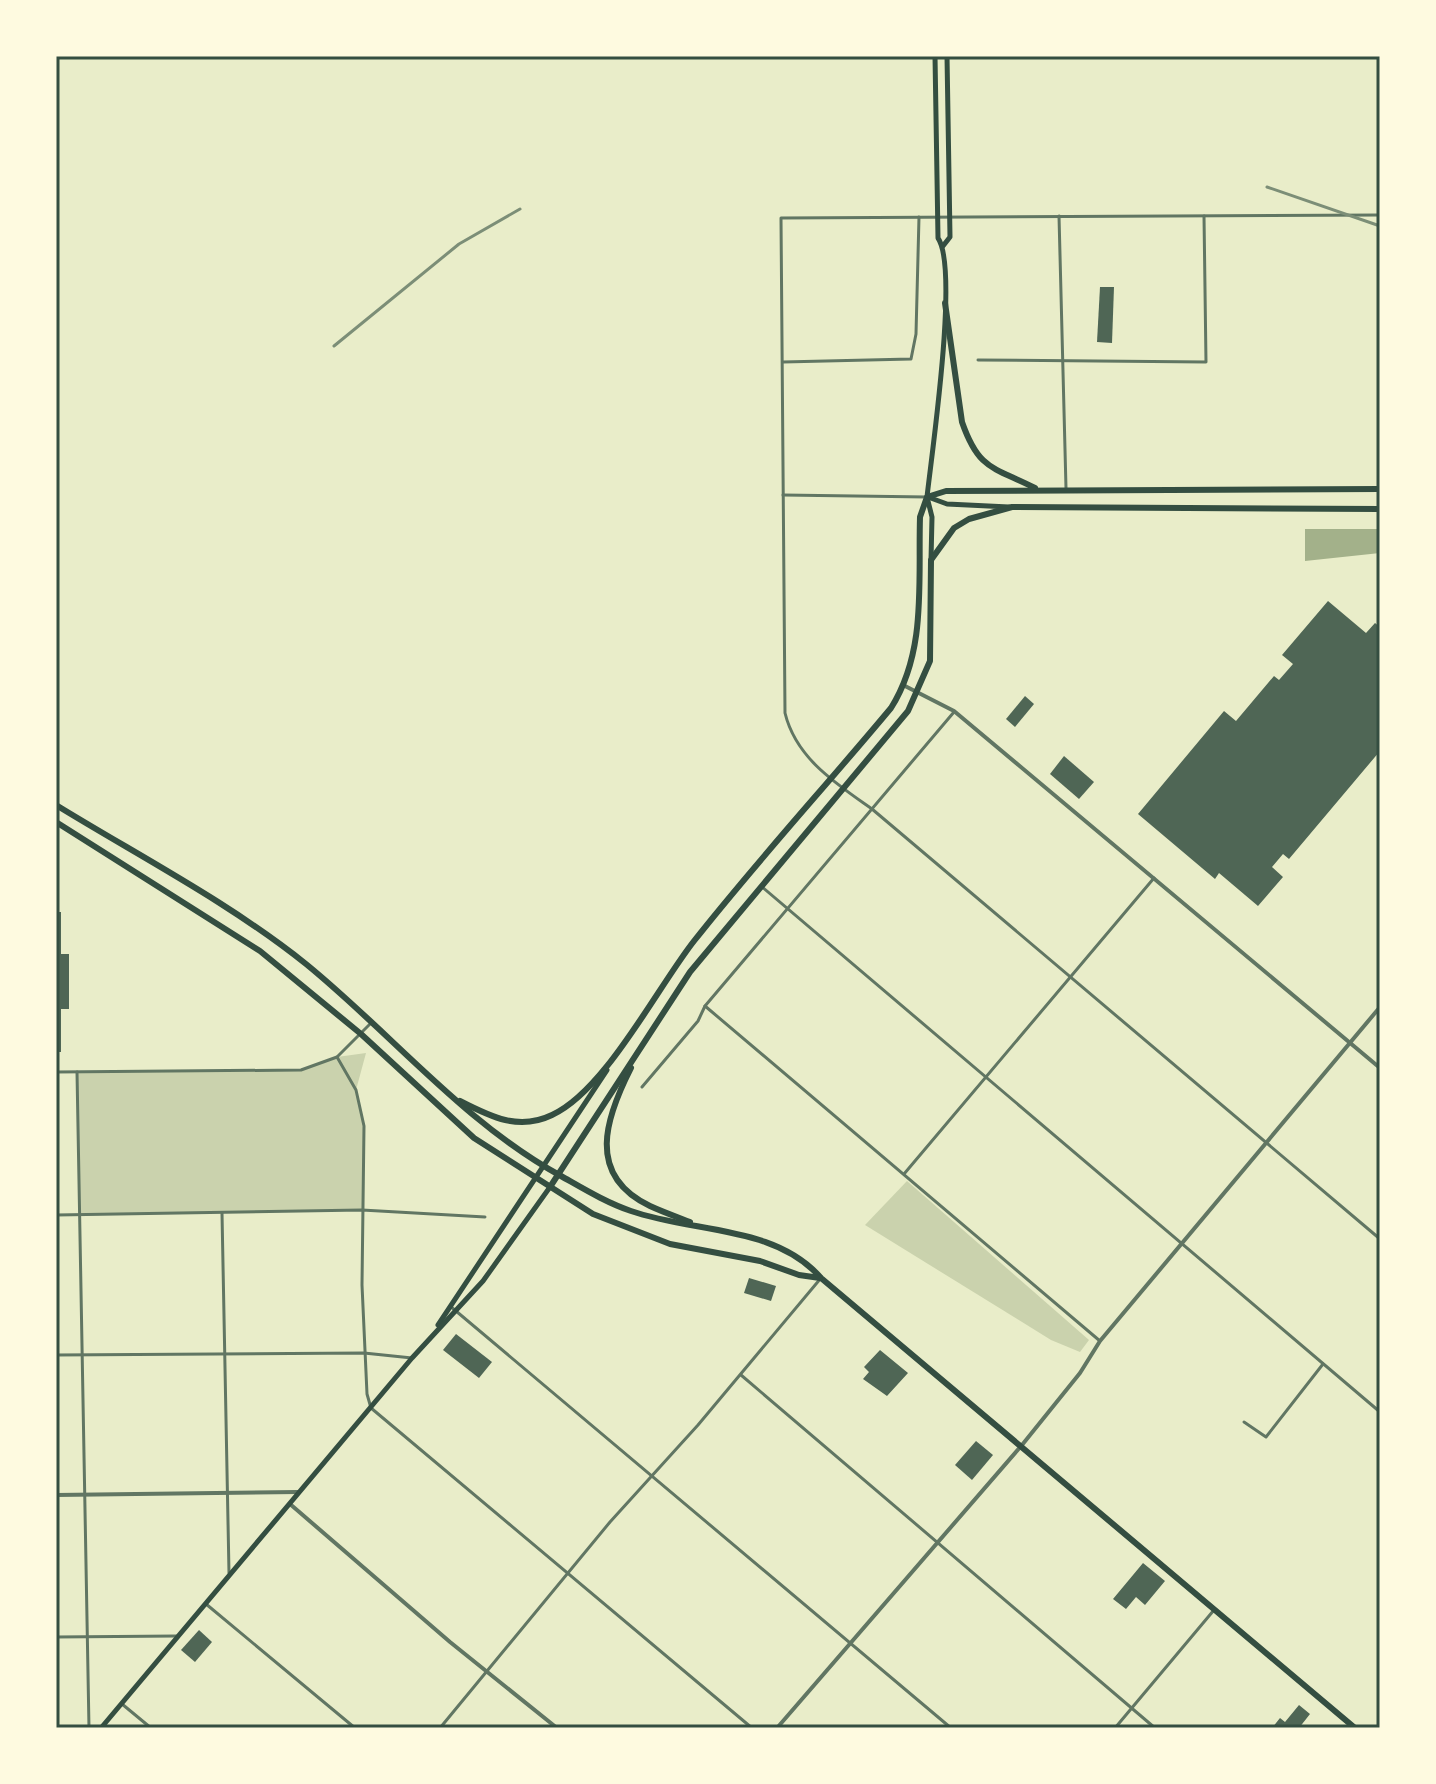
<svg xmlns="http://www.w3.org/2000/svg" width="1436" height="1784" viewBox="0 0 1436 1784" font-family="'Alegreya Sans',sans-serif">
  <style>
    .green { fill: #cad2ad }
    .water { fill: #a3b18a }
    .building { fill: #4f6655 }
    .lines { fill: none; stroke-linecap: round; stroke-linejoin: round }
    .minor { stroke: #617663; stroke-width: 3 }
    .tertiary { stroke: #617663; stroke-width: 4 }
    .secondary { stroke: #344e41; stroke-width: 5 }
    .primary { stroke: #344e41; stroke-width: 6 }
    .rail { stroke: #7c8e77; stroke-width: 3 }
    .neatline { fill: none; stroke: #344e41; stroke-width: 3 }
  </style>
  <rect width="100%" height="100%" fill="#e9edc9"/>
  <g class="green">
    <path d="M 366,1053 L 356,1090 L 364,1126 L 362,1210 L 79,1215 L 77,1072 L 301,1070 L 337,1057 Z"/>
    <path d="M 907,1181 L 1089,1340 L 1080,1352 L 1051,1340 L 865,1225 Z"/>
  </g>
  <path class="water" d="M 1305,529 L 1380,529 L 1380,553 L 1305,561 Z"/>
  <g class="building">
    <path d="M 1100,287 L 1114,287 L 1112,343 L 1097,342 Z"/>
    <path d="M 1328,601 L 1366,633 L 1375,623 L 1380,627 L 1380,751 L 1289,859 L 1283,854 L 1272,867 L 1283,877 L 1258,906 L 1219,873 L 1215,879 L 1138,814 L 1224,711 L 1236,721 L 1274,676 L 1279,680 L 1293,664 L 1282,655 Z"/>
    <path d="M 1025,696 L 1034,704 L 1015,727 L 1006,719 Z"/>
    <path d="M 1064,756 L 1094,782 L 1079,799 L 1050,774 Z"/>
    <path d="M 56,912 L 61,912 L 61,954 L 69,954 L 69,1009 L 61,1009 L 61,1052 L 56,1052 Z"/>
    <path d="M 749,1278 L 776,1286 L 771,1301 L 744,1293 Z"/>
    <path d="M 456,1334 L 492,1362 L 479,1378 L 443,1350 Z"/>
    <path d="M 880,1350 L 908,1373 L 887,1396 L 863,1379 L 869,1372 L 864,1367 Z"/>
    <path d="M 976,1441 L 993,1455 L 972,1480 L 955,1465 Z"/>
    <path d="M 1143,1563 L 1165,1581 L 1145,1605 L 1136,1597 L 1126,1609 L 1113,1599 Z"/>
    <path d="M 199,1630 L 212,1642 L 195,1662 L 181,1650 Z"/>
    <path d="M 1299,1705 L 1310,1714 L 1299,1728 L 1272,1728 L 1280,1718 L 1285,1722 Z"/>
  </g>
  <g class="lines">
    <g class="minor">
      <path d="M 1380,215 L 781,218 L 785,713 C 796,758 835,783 872,809 L 1380,1239"/>
      <path d="M 1059,216 L 1066,488"/>
      <path d="M 978,360 L 1206,362 L 1204,216"/>
      <path d="M 783,362 L 911,359 L 916,334 L 919,217"/>
      <path d="M 783,495 L 927,497"/>
      <path d="M 761,886 L 1380,1412"/>
      <path d="M 705,1006 L 1100,1341"/>
      <path d="M 337,1057 L 356,1090 L 364,1126 L 362,1285 L 367,1394 L 371,1408 L 752,1728"/>
      <path d="M 56,1072 L 301,1070 L 337,1057 L 371,1023"/>
      <path d="M 77,1072 L 89,1728"/>
      <path d="M 642,1087 L 698,1021 L 705,1006 L 954,712"/>
      <path d="M 904,1174 L 1154,878"/>
      <path d="M 222,1213 L 229,1573"/>
      <path d="M 56,1215 L 362,1210 L 485,1217"/>
      <path d="M 450,1306 L 951,1728"/>
      <path d="M 56,1355 L 364,1353 L 412,1358"/>
      <path d="M 741,1375 L 1155,1728"/>
      <path d="M 1244,1422 L 1266,1437 L 1323,1364"/>
      <path d="M 206,1604 L 355,1728"/>
      <path d="M 56,1637 L 176,1636"/>
      <path d="M 122,1704 L 151,1728"/>
      <path d="M 440,1728 L 610,1522 L 698,1425 L 821,1278"/>
      <path d="M 1115,1728 L 1214,1610"/>
    </g>
    <g class="tertiary">
      <path d="M 905,686 L 954,711 L 1380,1068"/>
      <path d="M 56,1495 L 298,1492"/>
      <path d="M 290,1504 L 450,1642 L 557,1728"/>
      <path d="M 777,1728 L 1022,1445 L 1080,1373 L 1100,1341 L 1380,1007"/>
    </g>
    <g class="secondary">
      <path d="M 943,246 L 950,237 L 947,56"/>
      <path d="M 928,497 L 947,504 L 1009,507"/>
      <path d="M 931,560 L 932,517 L 927,497 C 932,451 959,269 938,238 L 935,56"/>
      <path d="M 438,1325 L 607,1070"/>
      <path d="M 101,1728 L 412,1358 L 483,1281 L 550,1187"/>
    </g>
    <g class="primary">
      <path d="M 945,303 L 962,422 C 979,471 994,467 1035,488"/>
      <path d="M 56,805 C 139,856 230,903 306,964 C 392,1034 463,1122 561,1176 C 584,1189 607,1203 631,1211 C 694,1233 775,1225 821,1278 L 1355,1728"/>
      <path d="M 56,822 L 260,951 L 361,1034 L 474,1138 L 593,1214 L 670,1244 L 760,1261 L 799,1275 L 820,1278"/>
      <path d="M 631,1068 C 606,1117 585,1175 650,1206 C 663,1212 677,1217 690,1222"/>
      <path d="M 460,1101 C 491,1117 519,1131 552,1115 C 605,1091 657,988 694,941 C 757,861 826,786 891,708 C 927,651 918,582 920,517 L 927,497 L 946,491 L 1380,489"/>
      <path d="M 550,1187 L 690,972 L 908,711 L 930,661 L 931,560 L 954,528 L 969,519 L 1012,507 L 1380,509"/>
    </g>
    <g class="rail">
      <path d="M 1267,187 L 1380,226"/>
      <path d="M 334,346 L 459,244 L 520,209"/>
    </g>
  </g>
  <rect width="1436" height="1784" fill="none" stroke="#fefae0" stroke-width="116"/>
  <rect x="58" y="58" width="1320" height="1668" class="neatline"/>
</svg>
